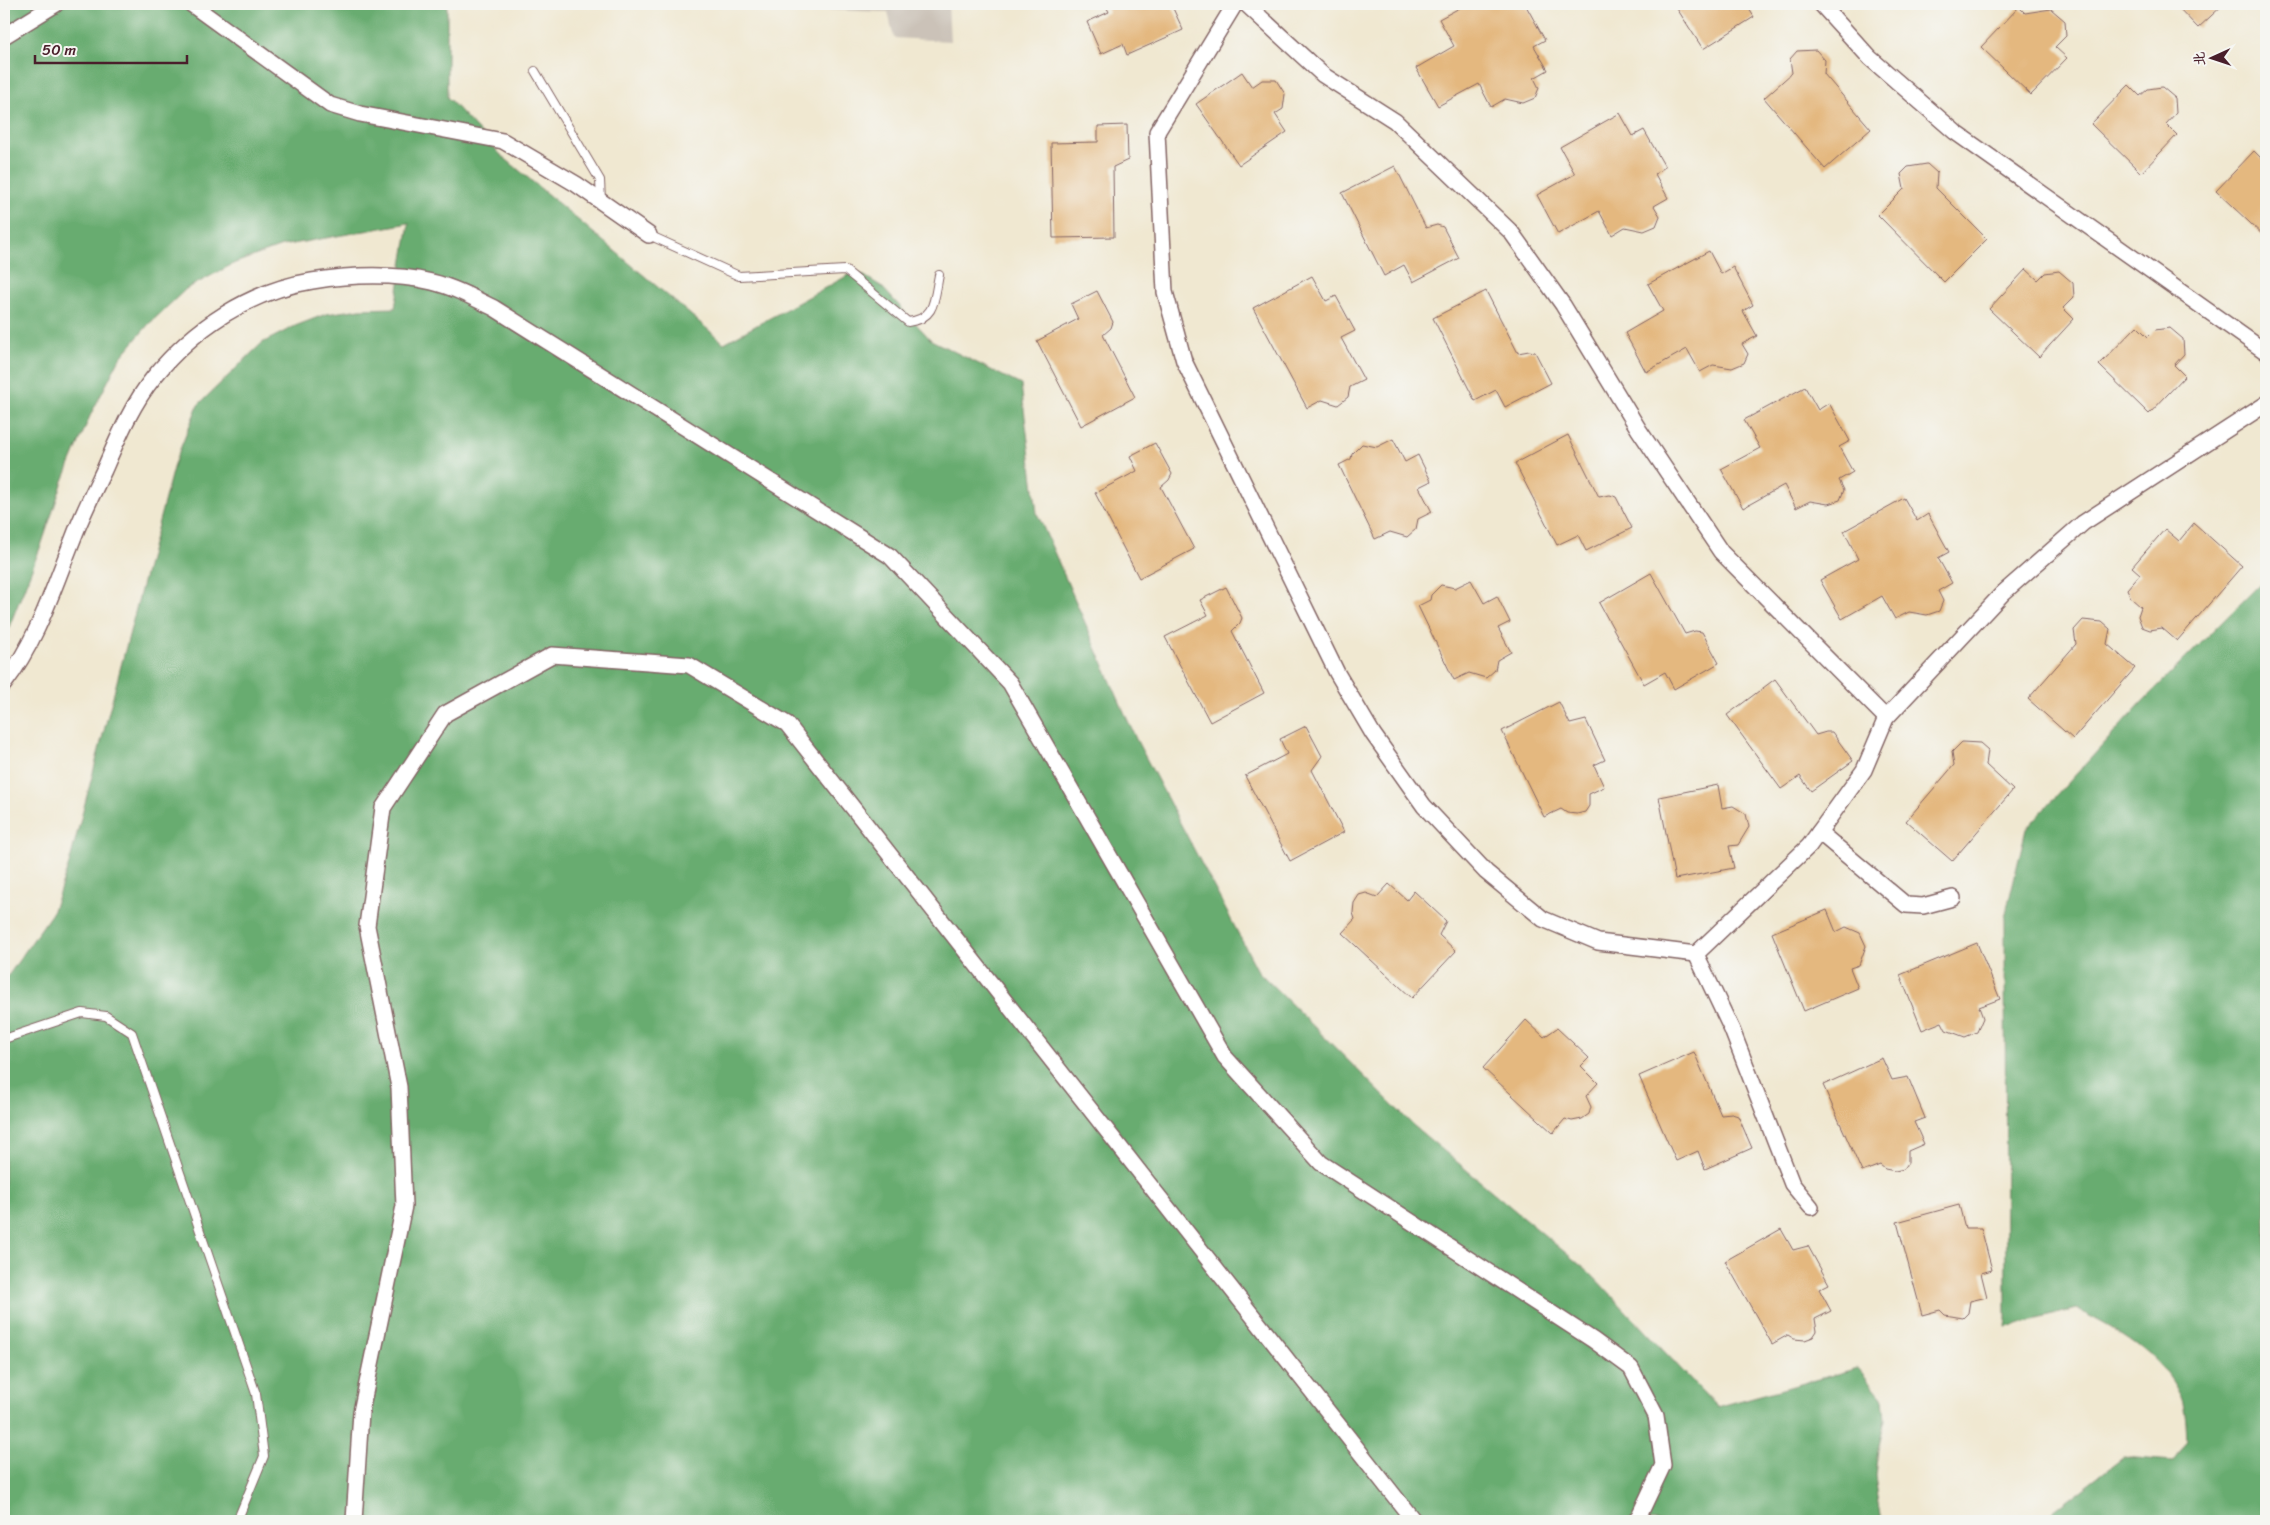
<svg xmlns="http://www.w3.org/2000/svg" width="2270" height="1525" viewBox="0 0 2270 1525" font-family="Sriracha,'LXGW WenKai TC',sans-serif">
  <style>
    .industrial { fill: #cbc2b8 }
    .forest { fill: #68ac70; stroke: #59664e }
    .building { fill: #e4b87f }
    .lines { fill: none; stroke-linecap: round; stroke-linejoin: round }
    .service-casing { stroke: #846565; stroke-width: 10 }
    .minor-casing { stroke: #846565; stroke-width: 18 }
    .service { stroke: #fff; stroke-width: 8 }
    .minor { stroke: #fff; stroke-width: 15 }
  </style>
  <rect width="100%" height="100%" fill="#f6f6f2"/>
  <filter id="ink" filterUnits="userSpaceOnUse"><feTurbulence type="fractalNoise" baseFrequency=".02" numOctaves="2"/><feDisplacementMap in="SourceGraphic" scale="10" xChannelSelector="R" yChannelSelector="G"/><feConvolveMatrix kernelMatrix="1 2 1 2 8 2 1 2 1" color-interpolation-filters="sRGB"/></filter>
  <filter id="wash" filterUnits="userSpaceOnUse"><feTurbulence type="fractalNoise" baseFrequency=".0096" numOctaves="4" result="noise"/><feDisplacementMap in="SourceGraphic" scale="20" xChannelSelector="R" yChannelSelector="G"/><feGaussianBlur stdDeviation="1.12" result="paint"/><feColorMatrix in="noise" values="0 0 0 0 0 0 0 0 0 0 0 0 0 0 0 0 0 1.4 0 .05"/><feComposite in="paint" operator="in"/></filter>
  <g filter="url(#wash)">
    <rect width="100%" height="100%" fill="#f0e8d1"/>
    <path class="industrial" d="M 713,4 L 948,4 L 950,41 L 894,38 L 888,12 L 714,6 Z"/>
    <g class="forest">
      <path d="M 4,4 L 447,4 L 447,97 L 501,155 L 724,343 L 856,271 L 881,286 L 931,340 L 1021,385 L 1037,513 L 1136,739 L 1258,971 L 1414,1126 L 1591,1274 L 1717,1407 L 1858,1368 L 1883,1398 L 1885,1419 L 1878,1449 L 1875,1477 L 1882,1521 L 4,1521 L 4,979 L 10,973 L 52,913 L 69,864 L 174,464 L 198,405 L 262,343 L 295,326 L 326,314 L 360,309 L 395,308 L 409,223 L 282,246 L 235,263 L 186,289 L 148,325 L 120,358 L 90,416 L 63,481 L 42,543 L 4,640 Z"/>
      <path d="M 2266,578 L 2266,1521 L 2040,1521 L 2124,1457 L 2173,1461 L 2187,1439 C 2186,1426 2186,1409 2181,1397 C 2161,1353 2117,1330 2076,1309 L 2006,1327 L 2005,917 L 2026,829 L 2144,700 Z"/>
    </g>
    <g id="blocks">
      <g class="building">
        <path d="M 1105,4 L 1171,4 L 1183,30 L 1127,55 L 1123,44 L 1101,54 L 1087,22 L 1109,12 Z"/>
        <path d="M 1467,4 L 1525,4 L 1545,40 L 1534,46 L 1548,70 L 1534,78 L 1539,88 L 1535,98 L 1523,103 L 1505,99 L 1491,107 L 1479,84 L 1438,106 L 1416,68 L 1454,46 L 1439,19 Z"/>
        <path d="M 1674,4 L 1746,4 L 1754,17 L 1703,49 Z"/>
        <path d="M 2175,4 L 2224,4 L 2198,28 Z"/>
        <path d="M 2019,7 L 2025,13 L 2051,9 L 2065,21 L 2066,36 L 2055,47 L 2067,58 L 2031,95 L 1981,47 Z"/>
        <path d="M 1816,50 L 1825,60 L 1824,74 L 1871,129 L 1825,169 L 1764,98 L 1792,73 L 1790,59 L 1797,51 Z"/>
        <path d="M 1242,72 L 1252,87 L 1262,80 L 1276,80 L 1285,94 L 1283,109 L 1275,114 L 1287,132 L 1239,165 L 1196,104 Z"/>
        <path d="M 2129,85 L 2140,96 L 2148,89 L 2162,87 L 2175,98 L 2176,113 L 2166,124 L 2177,135 L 2141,173 L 2091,124 Z"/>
        <path d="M 1620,113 L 1633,136 L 1644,130 L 1665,167 L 1655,174 L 1668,198 L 1654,206 L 1660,216 L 1656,226 L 1644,231 L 1625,227 L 1612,235 L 1599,211 L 1558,234 L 1537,195 L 1575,174 L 1560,147 Z"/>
        <path d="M 1127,125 L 1128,160 L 1113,167 L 1114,237 L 1053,238 L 1051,143 L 1098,142 L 1098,126 Z"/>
        <path d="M 2254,151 L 2266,163 L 2266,238 L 2216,191 Z"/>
        <path d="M 1927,164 L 1937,173 L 1936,188 L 1987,239 L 1944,282 L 1878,215 L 1904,189 L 1901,174 L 1908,167 Z"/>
        <path d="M 1395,166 L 1426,228 L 1437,225 L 1443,227 L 1459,258 L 1413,282 L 1404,265 L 1384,276 L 1342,193 Z"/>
        <path d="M 1709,251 L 1721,274 L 1733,267 L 1753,305 L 1743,311 L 1757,336 L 1742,344 L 1748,354 L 1744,363 L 1732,368 L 1713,365 L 1700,372 L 1687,349 L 1646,372 L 1625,333 L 1663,311 L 1648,284 Z"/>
        <path d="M 2026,269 L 2038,280 L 2045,273 L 2059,271 L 2073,283 L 2074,297 L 2063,308 L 2074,319 L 2039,357 L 1989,309 Z"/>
        <path d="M 1312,276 L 1326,301 L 1336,296 L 1355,331 L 1341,338 L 1364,380 L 1350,387 L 1348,397 L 1338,405 L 1322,400 L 1307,408 L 1253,308 Z"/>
        <path d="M 1097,291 L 1113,322 L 1111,328 L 1103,335 L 1135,397 L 1081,426 L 1037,341 L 1078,319 L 1071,304 Z"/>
        <path d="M 1486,291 L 1518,353 L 1529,351 L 1535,352 L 1551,383 L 1505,407 L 1496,390 L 1475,401 L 1433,318 Z"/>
        <path d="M 2137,326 L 2148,337 L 2155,330 L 2170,328 L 2183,339 L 2184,354 L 2174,365 L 2185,376 L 2149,414 L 2099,365 Z"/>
        <path d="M 1805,387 L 1818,410 L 1829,403 L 1850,441 L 1839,447 L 1853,472 L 1839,480 L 1844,490 L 1840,500 L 1828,504 L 1810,501 L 1796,508 L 1784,485 L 1743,508 L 1721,469 L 1760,448 L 1744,420 Z"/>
        <path d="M 1568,435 L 1599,497 L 1610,495 L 1616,497 L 1632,528 L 1586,551 L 1578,535 L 1557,545 L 1515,463 Z"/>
        <path d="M 1393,439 L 1405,462 L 1418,455 L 1431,481 L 1419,487 L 1432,512 L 1418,519 L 1416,529 L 1407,537 L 1390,532 L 1375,539 L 1339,465 L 1351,459 L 1352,454 L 1362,444 L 1377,447 Z"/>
        <path d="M 1155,443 L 1172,474 L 1169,480 L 1161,487 L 1194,549 L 1139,578 L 1095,493 L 1137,471 L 1130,456 Z"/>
        <path d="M 1904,498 L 1917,521 L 1928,514 L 1949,552 L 1938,558 L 1952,583 L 1938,591 L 1943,601 L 1939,611 L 1927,615 L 1909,612 L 1895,619 L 1882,596 L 1842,619 L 1820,580 L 1858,559 L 1844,531 Z"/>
        <path d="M 2194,523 L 2242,566 L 2177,641 L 2162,628 L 2150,630 L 2142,627 L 2138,616 L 2141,607 L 2131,598 L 2127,589 L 2140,574 L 2132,567 L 2165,529 L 2179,541 Z"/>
        <path d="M 1651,573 L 1685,634 L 1695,631 L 1702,632 L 1719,663 L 1674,689 L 1665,672 L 1644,684 L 1599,603 Z"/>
        <path d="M 1471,580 L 1484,603 L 1497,596 L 1510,622 L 1498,628 L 1511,652 L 1497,660 L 1495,670 L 1486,678 L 1469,673 L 1454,680 L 1418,606 L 1430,600 L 1431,595 L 1441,585 L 1455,588 Z"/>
        <path d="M 1226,587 L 1242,618 L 1240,623 L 1232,631 L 1264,693 L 1210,722 L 1165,637 L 1208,615 L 1200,600 Z"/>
        <path d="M 2083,620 L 2102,622 L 2110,629 L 2107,644 L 2135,668 L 2073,739 L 2028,699 L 2076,644 L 2074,630 Z"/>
        <path d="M 1775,679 L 1816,735 L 1826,732 L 1832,732 L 1853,761 L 1811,791 L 1800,776 L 1781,789 L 1727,715 Z"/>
        <path d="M 1559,702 L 1570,724 L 1586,720 L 1605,760 L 1594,765 L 1604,787 L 1589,794 L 1589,806 L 1585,812 L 1577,814 L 1567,813 L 1561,809 L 1544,817 L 1502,731 Z"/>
        <path d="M 1306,726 L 1322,756 L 1312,770 L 1344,832 L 1290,861 L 1245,776 L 1287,754 L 1280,739 Z"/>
        <path d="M 1962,742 L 1980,743 L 1988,750 L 1986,765 L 2013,790 L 1952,861 L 1906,821 L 1954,765 L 1952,752 Z"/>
        <path d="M 1718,785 L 1722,808 L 1733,806 L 1746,814 L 1749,827 L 1738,845 L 1729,846 L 1734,868 L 1675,879 L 1659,797 Z"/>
        <path d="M 1389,884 L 1407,900 L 1414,891 L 1446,921 L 1439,935 L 1456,951 L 1412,998 L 1342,933 L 1355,919 L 1353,913 L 1354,903 L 1359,895 L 1366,893 L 1377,897 Z"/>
        <path d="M 1827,910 L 1836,932 L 1846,927 L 1860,933 L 1866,946 L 1859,965 L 1850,968 L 1858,988 L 1804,1011 L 1772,933 Z"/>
        <path d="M 1977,943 L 2000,999 L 1979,1007 L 1983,1018 L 1977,1032 L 1965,1037 L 1946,1030 L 1942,1022 L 1922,1030 L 1900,975 Z"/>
        <path d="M 1526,1020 L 1544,1037 L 1557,1028 L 1589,1058 L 1581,1066 L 1598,1083 L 1586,1096 L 1591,1107 L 1589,1114 L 1582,1119 L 1572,1121 L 1565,1119 L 1553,1133 L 1483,1068 Z"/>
        <path d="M 1694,1052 L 1721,1115 L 1732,1114 L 1738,1116 L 1752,1148 L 1705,1169 L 1698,1151 L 1676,1161 L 1639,1076 Z"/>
        <path d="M 1882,1058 L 1892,1080 L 1908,1077 L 1925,1118 L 1914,1122 L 1924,1144 L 1908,1151 L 1908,1163 L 1904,1169 L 1895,1171 L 1885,1169 L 1880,1165 L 1862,1172 L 1823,1085 Z"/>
        <path d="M 1959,1205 L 1965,1228 L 1981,1228 L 1992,1270 L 1981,1273 L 1987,1297 L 1970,1301 L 1968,1313 L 1963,1318 L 1945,1315 L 1940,1310 L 1922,1315 L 1897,1222 Z"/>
        <path d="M 1781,1229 L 1793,1250 L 1808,1246 L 1829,1284 L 1819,1289 L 1831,1311 L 1815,1319 L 1817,1331 L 1813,1337 L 1805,1340 L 1794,1339 L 1788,1335 L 1772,1344 L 1725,1261 Z"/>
      </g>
    </g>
  </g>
  <g filter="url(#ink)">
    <use href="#blocks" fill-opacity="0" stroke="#846565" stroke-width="1"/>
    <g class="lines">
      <defs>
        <g id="service">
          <path d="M 535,71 L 600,180 L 601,201"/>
          <path d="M 649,235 L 739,276 L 845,270 L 908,322 C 936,319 934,299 939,275"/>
          <path d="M 4,1039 L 82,1013 L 106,1016 L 132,1033 L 256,1394 L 264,1456 L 237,1521"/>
        </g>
        <g id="minor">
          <path d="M 191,4 L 330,105 L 360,114 L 503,141 L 576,184 L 649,235"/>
          <path d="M 1235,4 L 1157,132 L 1165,292 L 1184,361 L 1337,673 L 1373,734 L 1424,806 L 1486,872 L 1543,919 L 1598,942 L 1696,954 L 1809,846 L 1864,770 L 1886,718 L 2003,593 L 2083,523 L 2266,404"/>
          <path d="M 1246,4 L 1323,75 L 1395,121 L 1511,232 L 1563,305 L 1639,430 L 1721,552 L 1886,718"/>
          <path d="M 1821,4 L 1870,58 L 1955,132 L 2266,352"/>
          <path d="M 4,36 L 56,4"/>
          <path d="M 4,684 C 37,641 53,589 73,539 C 82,515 93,493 104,470 C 118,438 132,404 154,377 C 194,328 249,291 312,281 C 350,275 393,273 432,282 C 453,287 474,298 494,308 L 890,556 L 1010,683 L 1225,1057 L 1321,1163 L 1593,1340 L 1631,1368 L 1656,1416 L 1663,1465 L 1639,1516 L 1634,1521"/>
          <path d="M 1819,832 L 1906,905 L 1923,906 L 1953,898"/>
          <path d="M 1696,954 L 1732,1030 L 1792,1184 L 1811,1207"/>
          <path d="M 354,1521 L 361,1412 L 404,1206 L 399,1087 L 367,926 L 383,808 L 445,714 L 552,655 L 689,665 L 787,724 L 1414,1521"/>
        </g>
      </defs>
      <use href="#service" class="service-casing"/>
      <use href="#minor" class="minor-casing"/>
      <use href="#service" class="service"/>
      <use href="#minor" class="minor"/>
    </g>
  </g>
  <rect width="2270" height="1525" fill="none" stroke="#f6f6f2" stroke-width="20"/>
  <g transform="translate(2212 58) rotate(267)" stroke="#f6f6f2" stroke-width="4" paint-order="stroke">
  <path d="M0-4L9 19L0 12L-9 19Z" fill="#4a1f2b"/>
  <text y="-8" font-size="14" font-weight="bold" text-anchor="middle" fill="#4a1f2b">北</text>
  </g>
  <path d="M35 55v8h152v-8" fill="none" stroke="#4a1f2b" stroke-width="2.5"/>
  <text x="42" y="55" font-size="15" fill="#4a1f2b" stroke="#f6f6f2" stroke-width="4" paint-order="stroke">50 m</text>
</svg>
